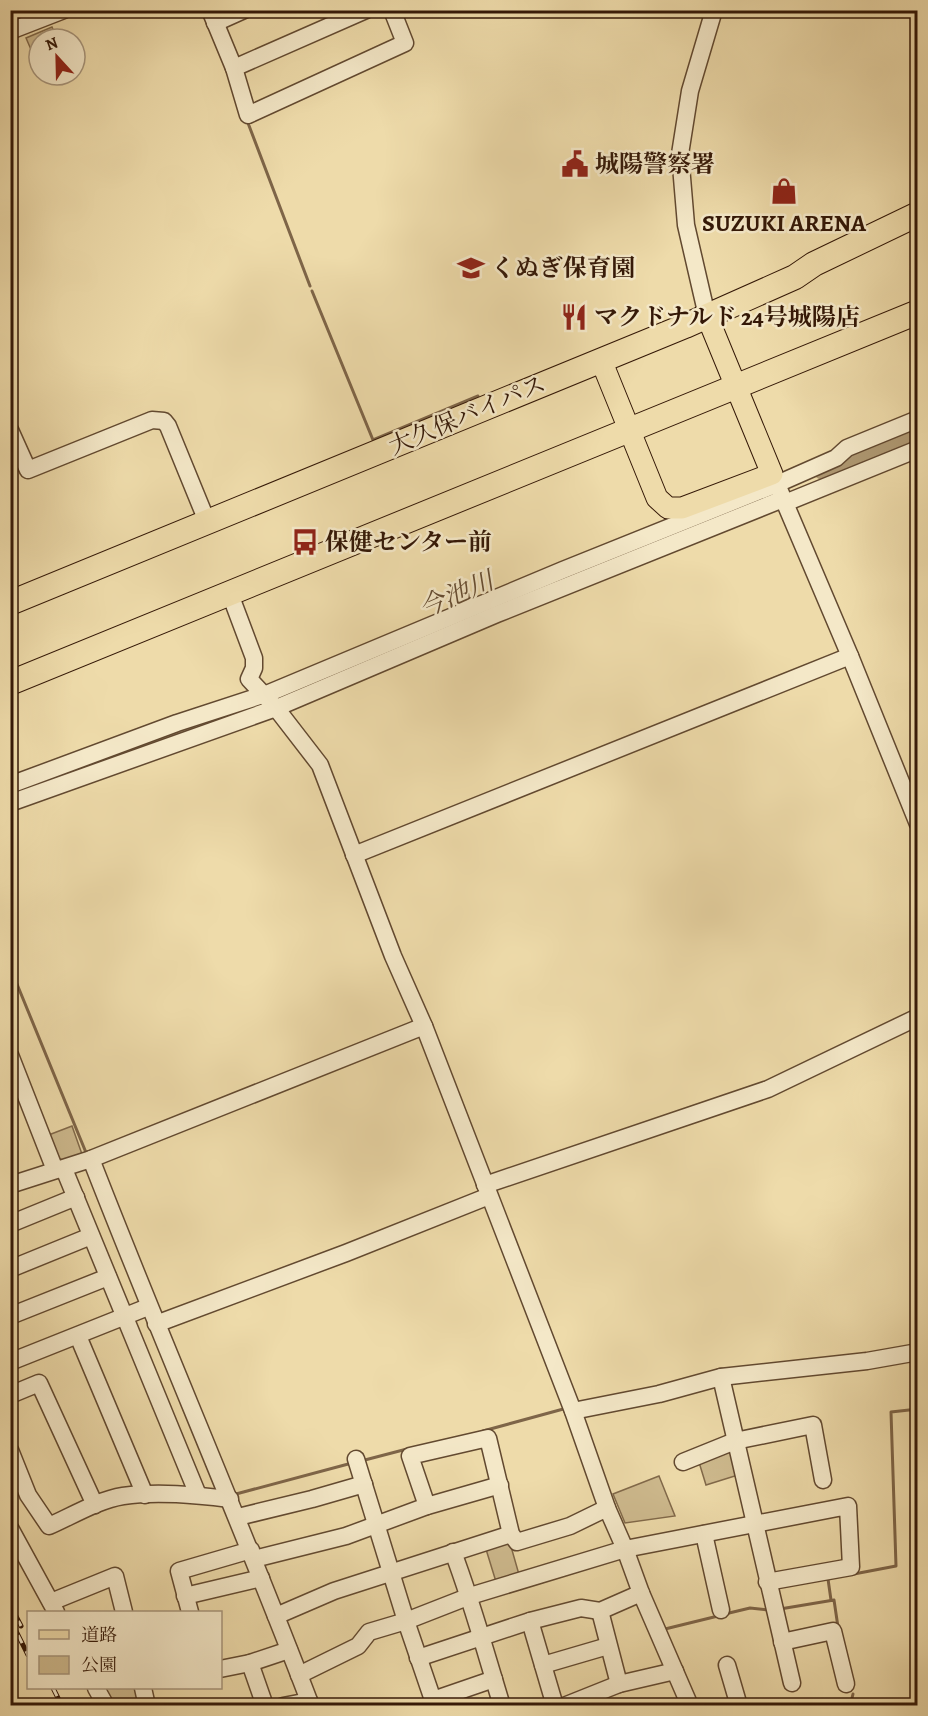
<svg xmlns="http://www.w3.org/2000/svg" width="928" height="1716" viewBox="0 0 928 1716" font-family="Alegreya,'Noto Serif JP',serif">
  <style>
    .green { fill: #ceba8e; stroke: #81694a; stroke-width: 1.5 }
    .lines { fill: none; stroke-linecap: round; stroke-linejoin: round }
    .stream { stroke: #7e6548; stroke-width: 3 }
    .river { stroke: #af9973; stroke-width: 20 }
    .minor-casing { stroke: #624930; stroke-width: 19 }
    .major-casing { stroke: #341807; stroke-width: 23 }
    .highway-casing { stroke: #341807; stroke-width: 26 }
    .minor { stroke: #f4e8c8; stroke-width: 16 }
    .major { stroke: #eedbaa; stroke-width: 21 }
    .highway { stroke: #eedbaa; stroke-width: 24 }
    .rail-casing { stroke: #341807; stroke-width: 5 }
    .rail { stroke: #f4e8c8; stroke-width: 3; stroke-dasharray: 9; stroke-linecap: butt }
    .labels { text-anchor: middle; stroke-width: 5; stroke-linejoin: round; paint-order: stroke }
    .poi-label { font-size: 24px; font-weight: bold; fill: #341807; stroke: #f4e8c8; text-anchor: start }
    .street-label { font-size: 24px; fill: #341807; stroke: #f4e8c8 }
    .water-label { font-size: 26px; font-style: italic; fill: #654c32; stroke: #f4e8c8 }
  </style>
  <rect width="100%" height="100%" fill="#eedbaa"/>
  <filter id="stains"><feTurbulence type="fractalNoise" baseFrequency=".00333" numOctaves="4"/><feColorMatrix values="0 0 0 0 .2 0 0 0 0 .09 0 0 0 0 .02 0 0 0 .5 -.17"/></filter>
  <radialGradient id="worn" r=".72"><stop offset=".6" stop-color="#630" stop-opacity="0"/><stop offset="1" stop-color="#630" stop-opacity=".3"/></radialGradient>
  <g class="green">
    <path d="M 52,27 L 57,39 L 39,39 L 39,68 L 26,38 Z"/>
    <path d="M 72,1126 L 83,1157 L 66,1161 L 54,1157 L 46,1136 Z"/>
    <path d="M 732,1447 L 738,1475 L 706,1485 L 698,1459 Z"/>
    <path d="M 659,1476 L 675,1516 L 625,1523 L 613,1494 Z"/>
    <path d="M 505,1540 L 510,1543 L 520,1578 L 497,1585 L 485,1546 Z"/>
    <path d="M 103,1688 L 136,1688 L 140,1705 L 112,1705 Z"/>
  </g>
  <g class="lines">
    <g class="stream">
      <path d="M 248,123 L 310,286"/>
      <path d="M 312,291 L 373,440 L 478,396"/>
      <path d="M 10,967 L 87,1155"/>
      <path d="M 483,1431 L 567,1408"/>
      <path d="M 361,1461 L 407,1449"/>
      <path d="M 236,1494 L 352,1463"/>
      <path d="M 854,1574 L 896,1566 L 891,1412 L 918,1409"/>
      <path d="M 830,1578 L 828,1579 L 831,1600"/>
      <path d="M 780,1609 L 834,1600 L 838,1627"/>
      <path d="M 725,1614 L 750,1608 L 768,1610"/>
      <path d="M 665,1629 L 718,1616"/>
      <path d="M 850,1706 L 853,1694"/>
    </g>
    <g class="river">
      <path d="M 10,18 L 30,10"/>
      <path d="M 823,470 L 918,430"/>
      <path d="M 30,788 L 184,729"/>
    </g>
    <defs>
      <g id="minor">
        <path d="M 210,10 L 234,68 L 366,10"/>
        <path d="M 215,23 L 244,10"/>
        <path d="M 10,31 L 64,10"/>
        <path d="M 234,68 L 248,115 L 405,43 L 392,10"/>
        <path d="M 707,316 L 686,225 L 680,154 L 690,91 L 714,10"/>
        <path d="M 10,430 L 28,470 L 152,420 L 164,421 L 168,426 L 204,514 L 202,525"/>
        <path d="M 779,489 L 850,656 L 918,824"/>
        <path d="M 785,503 L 918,449"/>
        <path d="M 221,598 L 230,594 L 254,658 L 254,668 L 249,679 L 276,708 L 320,765 L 393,956 L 424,1026 L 573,1411 L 607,1508 L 625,1549 L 641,1593 L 690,1706"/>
        <path d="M 10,785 L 177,723 L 269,693 L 563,570 L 777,484 L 836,458 L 847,448 L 918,419"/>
        <path d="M 10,803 L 276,708 L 497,614 L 783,499"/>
        <path d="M 354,855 L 850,656"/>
        <path d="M 10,1055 L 55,1170"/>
        <path d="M 91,1159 C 162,1342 241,1522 311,1706"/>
        <path d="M 64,1169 L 198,1495"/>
        <path d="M 10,1185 L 91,1159 L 424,1026"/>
        <path d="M 485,1185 L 768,1089 L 918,1017"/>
        <path d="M 10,1224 L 76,1197"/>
        <path d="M 10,1269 L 91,1236"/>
        <path d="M 10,1316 L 108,1277"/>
        <path d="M 156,1324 L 346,1253 L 489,1196"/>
        <path d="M 78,1336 L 145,1495"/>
        <path d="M 10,1362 L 148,1307"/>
        <path d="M 721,1377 L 792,1683"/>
        <path d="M 10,1395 L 39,1383 L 95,1505"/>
        <path d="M 573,1411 L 659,1394 L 721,1377 L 867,1361 L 918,1352"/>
        <path d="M 10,1450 L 28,1495 L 49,1526 C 72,1516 98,1500 123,1496 C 157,1491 196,1495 230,1499"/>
        <path d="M 356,1459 L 406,1621 L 435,1706"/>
        <path d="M 683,1462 L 735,1441 L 813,1425 L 823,1480"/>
        <path d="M 427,1506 L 410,1456 L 488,1438 L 511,1534 L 517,1542 L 570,1526 L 607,1508"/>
        <path d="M 238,1517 L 312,1499 L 364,1484"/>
        <path d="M 10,1528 L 56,1612"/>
        <path d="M 704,1534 L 721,1610"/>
        <path d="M 453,1552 C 472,1602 486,1654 502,1706"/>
        <path d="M 254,1559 L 346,1536 L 427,1506 L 500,1485"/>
        <path d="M 185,1596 L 261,1578"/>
        <path d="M 51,1602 L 115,1576 L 124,1612"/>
        <path d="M 600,1611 L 619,1684"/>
        <path d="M 190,1612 L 179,1571 L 251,1550"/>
        <path d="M 276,1616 L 334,1591 L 511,1534"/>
        <path d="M 530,1621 L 555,1706"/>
        <path d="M 782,1642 L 833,1631 L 846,1684"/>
        <path d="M 418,1658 L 530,1621 L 581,1608 L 600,1611 L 641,1593"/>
        <path d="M 250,1663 L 265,1706"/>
        <path d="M 543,1665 L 608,1646"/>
        <path d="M 727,1665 L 739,1706"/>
        <path d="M 220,1669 L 250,1663 L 289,1650"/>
        <path d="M 299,1675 L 358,1646 L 369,1632 L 406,1621 L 470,1596 L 625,1549 L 848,1506 L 851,1567 L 767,1582"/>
        <path d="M 96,1688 L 106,1706"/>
        <path d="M 143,1688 L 147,1706"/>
        <path d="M 433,1700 L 494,1679"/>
        <path d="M 283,1706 L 309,1701"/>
        <path d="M 564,1706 L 619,1684 L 675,1671"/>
      </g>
      <path id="major" d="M 601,360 L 657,498 L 668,508 L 682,508 L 772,474 L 707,316"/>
      <g id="highway">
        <path d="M 10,603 L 685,326 L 795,277 L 814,264 L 918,214"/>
        <path d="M 10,683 L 918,312"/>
      </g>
    </defs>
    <use href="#minor" class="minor-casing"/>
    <use href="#major" class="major-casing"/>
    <use href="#highway" class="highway-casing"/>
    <use href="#minor" class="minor"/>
    <use href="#major" class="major"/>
    <use href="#highway" class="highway"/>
    <defs>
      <g id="rail">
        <path d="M 10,1605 L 21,1626"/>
        <path d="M 10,1619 L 28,1655"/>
        <path d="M 53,1688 L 62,1706"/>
      </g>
    </defs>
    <use href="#rail" class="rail-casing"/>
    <use href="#rail" class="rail"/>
  </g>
  <defs>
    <symbol id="civic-bare" viewBox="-9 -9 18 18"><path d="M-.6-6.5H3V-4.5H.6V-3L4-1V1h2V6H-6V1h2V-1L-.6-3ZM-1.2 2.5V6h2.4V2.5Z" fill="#8f2418" stroke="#f4e8c8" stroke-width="2.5" paint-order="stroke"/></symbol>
    <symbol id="shop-bare" viewBox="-9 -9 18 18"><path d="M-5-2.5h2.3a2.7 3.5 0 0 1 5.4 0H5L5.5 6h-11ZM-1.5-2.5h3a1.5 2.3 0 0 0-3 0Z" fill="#8f2418" stroke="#f4e8c8" stroke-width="2.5" paint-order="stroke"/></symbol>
    <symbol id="school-bare" viewBox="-9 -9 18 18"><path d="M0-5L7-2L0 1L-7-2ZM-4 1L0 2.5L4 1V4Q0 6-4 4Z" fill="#8f2418" stroke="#f4e8c8" stroke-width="2.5" paint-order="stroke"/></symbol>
    <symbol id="restaurant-bare" viewBox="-9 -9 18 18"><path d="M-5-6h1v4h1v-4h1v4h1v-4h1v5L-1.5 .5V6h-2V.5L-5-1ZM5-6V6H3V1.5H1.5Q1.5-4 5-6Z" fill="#8f2418" stroke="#f4e8c8" stroke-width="2.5" paint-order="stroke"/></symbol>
    <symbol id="bus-bare" viewBox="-9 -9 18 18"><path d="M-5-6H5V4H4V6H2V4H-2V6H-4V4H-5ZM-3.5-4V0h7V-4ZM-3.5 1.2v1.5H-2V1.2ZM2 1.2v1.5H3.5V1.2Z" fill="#8f2418" stroke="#f4e8c8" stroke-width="2.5" paint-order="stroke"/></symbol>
  </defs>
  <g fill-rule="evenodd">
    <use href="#civic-bare" x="556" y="145" width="38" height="38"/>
    <use href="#shop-bare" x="765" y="172" width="38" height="38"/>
    <use href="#school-bare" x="452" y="249" width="38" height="38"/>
    <use href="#restaurant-bare" x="555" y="298" width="38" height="38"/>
    <use href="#bus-bare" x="286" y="523" width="38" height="38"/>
  </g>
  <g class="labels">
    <g class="poi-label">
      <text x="595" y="172">城陽警察署</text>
      <text x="784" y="231" text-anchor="middle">SUZUKI ARENA</text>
      <text x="491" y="276">くぬぎ保育園</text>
      <text x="594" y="325">マクドナルド 24号城陽店</text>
      <text x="325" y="550">保健センター前</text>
    </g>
    <g class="street-label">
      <text transform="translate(467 415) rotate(-23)" y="8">大久保バイパス</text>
    </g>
    <g class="water-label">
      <text transform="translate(456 594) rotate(-23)" y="9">今池川</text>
    </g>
  </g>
  <rect width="928" height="1716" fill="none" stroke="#eedbaa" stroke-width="36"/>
  <rect x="12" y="12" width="904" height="1692" fill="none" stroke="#341807" stroke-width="3"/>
  <rect x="18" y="18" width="892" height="1680" fill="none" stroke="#341807" stroke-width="1.5"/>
  <rect x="27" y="1611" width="195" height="78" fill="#f4e8c8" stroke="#a7957b" stroke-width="1.5"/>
  <rect x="39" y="1630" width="30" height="9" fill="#eedbaa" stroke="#a7957b" stroke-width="1.5"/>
  <text x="81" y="1641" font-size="18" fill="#341807">道路</text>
  <rect x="39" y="1656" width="30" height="18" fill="#ceba8e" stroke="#a7957b" stroke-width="1.5"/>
  <text x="81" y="1671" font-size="18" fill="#341807">公園</text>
  <g transform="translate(57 57) rotate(338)"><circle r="28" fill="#f4e8c8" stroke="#a7957b" stroke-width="1.5"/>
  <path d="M0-4.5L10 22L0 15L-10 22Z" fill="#8f2418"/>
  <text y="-9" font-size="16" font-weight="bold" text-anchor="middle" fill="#341807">N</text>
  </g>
  <rect width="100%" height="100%" filter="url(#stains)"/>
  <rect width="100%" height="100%" fill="url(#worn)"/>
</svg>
